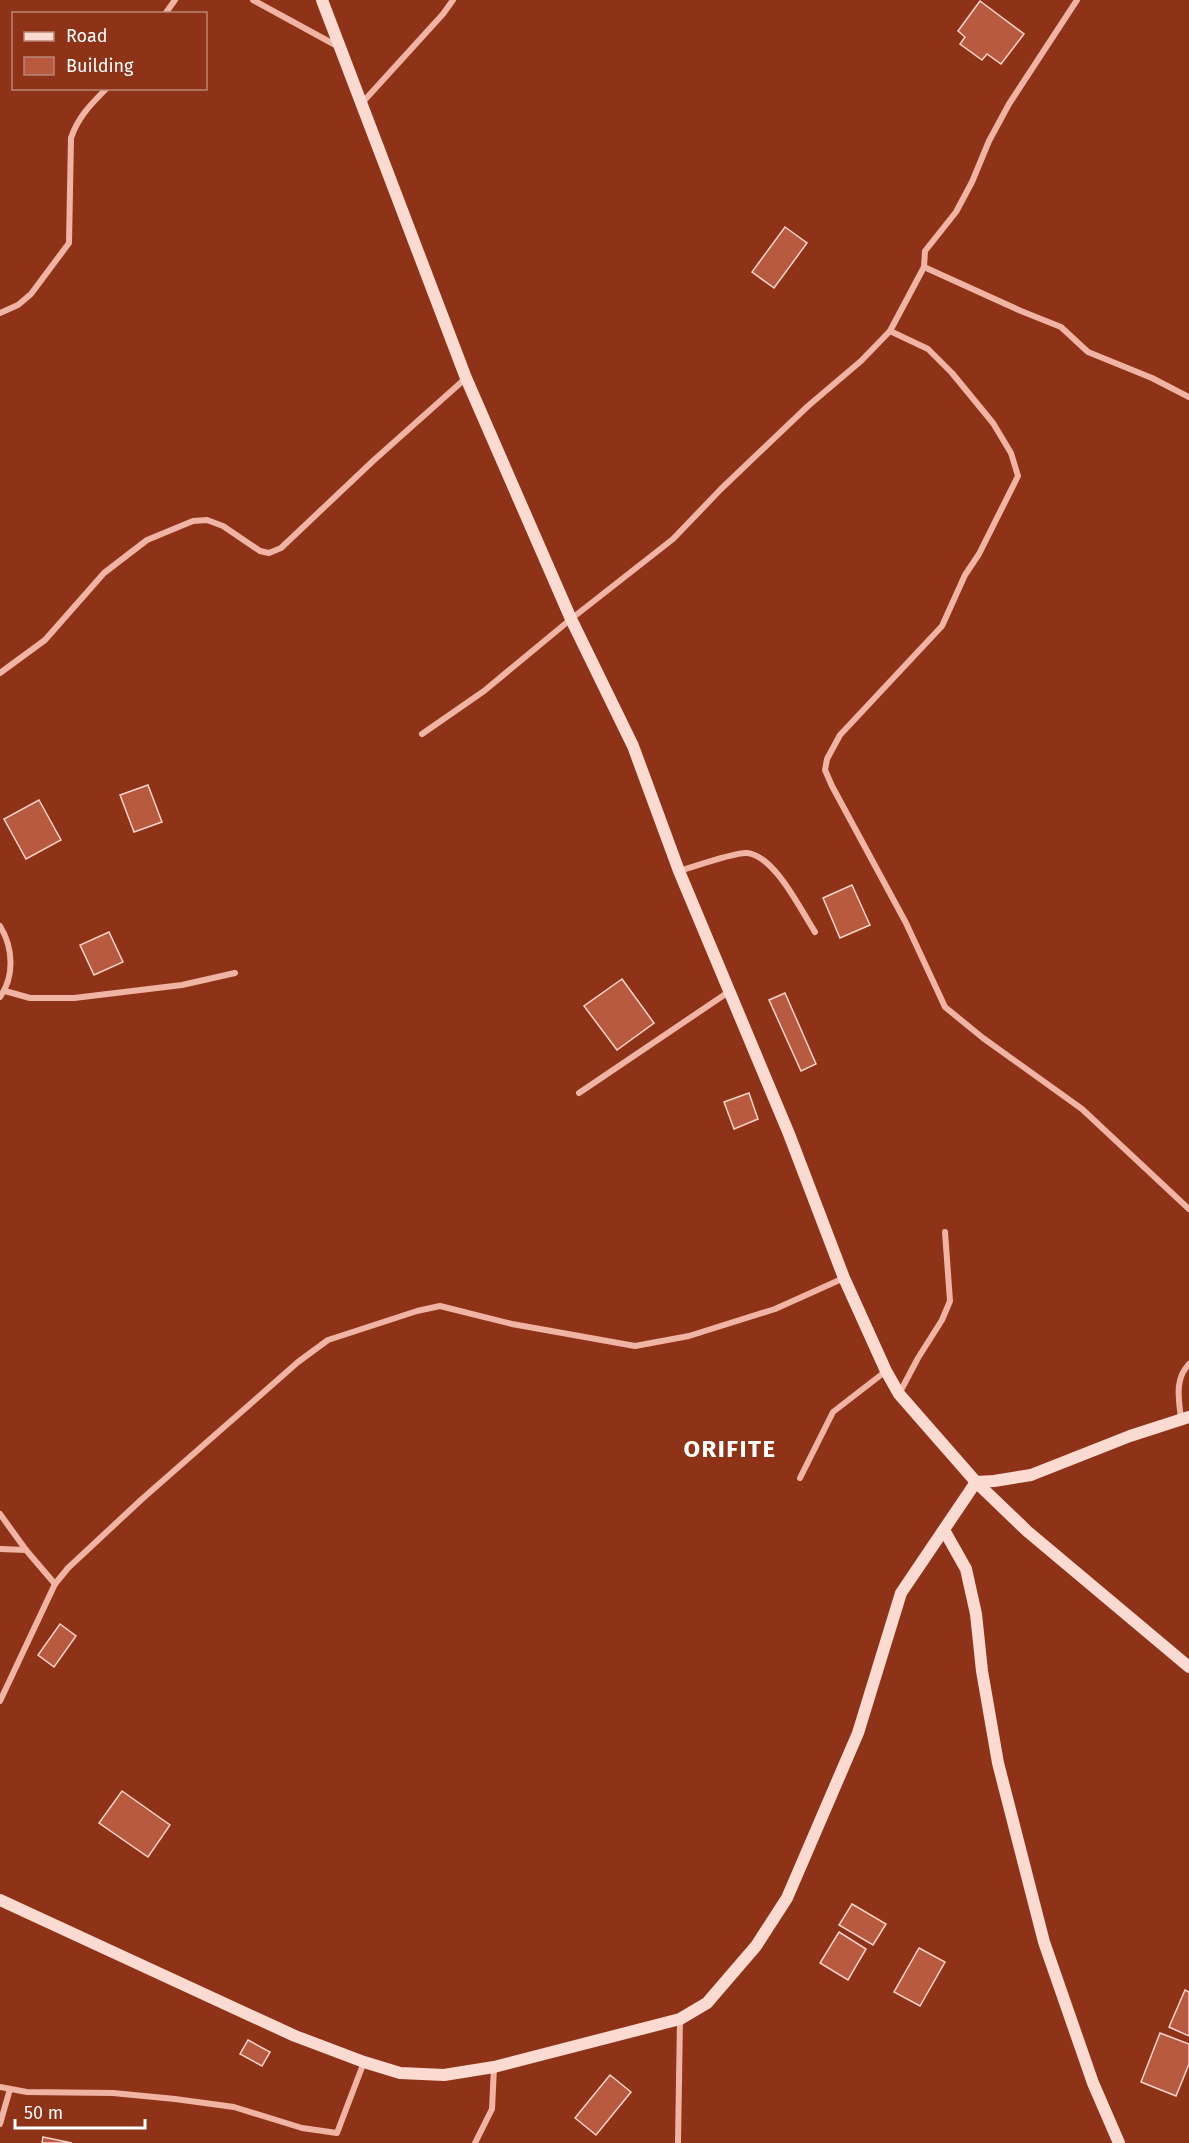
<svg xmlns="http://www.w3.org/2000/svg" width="1189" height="2143" viewBox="0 0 1189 2143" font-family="'Fira Sans',sans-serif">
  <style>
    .building { fill: #b75a40; stroke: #fbd4ca; stroke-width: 1.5 }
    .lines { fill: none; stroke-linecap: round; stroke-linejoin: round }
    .street { stroke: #efb4a4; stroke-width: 6 }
    .secondary { stroke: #fbdbd1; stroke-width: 12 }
    .labels { text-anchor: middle; stroke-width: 4.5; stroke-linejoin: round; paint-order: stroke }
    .district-label { font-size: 24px; font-weight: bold; letter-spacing: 1.5px; fill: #fff; stroke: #8e3318 }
  </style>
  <rect width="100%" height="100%" fill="#8e3318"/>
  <g class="building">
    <path d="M 980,1 L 1024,34 L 1001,64 L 987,54 L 982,60 L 960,44 L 965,37 L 958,31 Z"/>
    <path d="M 785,227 L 807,243 L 774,288 L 752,272 Z"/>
    <path d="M 148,785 L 162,822 L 134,832 L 120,795 Z"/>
    <path d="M 39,800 L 61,840 L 26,859 L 4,819 Z"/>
    <path d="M 852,885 L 870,925 L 840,938 L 823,898 Z"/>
    <path d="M 109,932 L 123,962 L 94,975 L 80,945 Z"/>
    <path d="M 622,979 L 654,1023 L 617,1050 L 584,1006 Z"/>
    <path d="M 785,993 L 816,1064 L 801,1071 L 769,1000 Z"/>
    <path d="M 749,1093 L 758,1119 L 734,1129 L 724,1102 Z"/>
    <path d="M 60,1624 L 76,1636 L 54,1667 L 38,1655 Z"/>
    <path d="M 122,1791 L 170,1825 L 148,1857 L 99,1823 Z"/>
    <path d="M 852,1904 L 886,1924 L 873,1945 L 839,1925 Z"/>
    <path d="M 839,1932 L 866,1949 L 848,1980 L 820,1963 Z"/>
    <path d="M 919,1948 L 945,1962 L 920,2006 L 894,1992 Z"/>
    <path d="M 1185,1990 L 1189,1992 L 1189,2036 L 1169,2027 Z"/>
    <path d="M 1160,2033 L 1189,2044 L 1189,2064 L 1176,2096 L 1141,2082 Z"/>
    <path d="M 248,2040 L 270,2052 L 262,2066 L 240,2054 Z"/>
    <path d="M 610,2075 L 631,2092 L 596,2135 L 575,2118 Z"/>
    <path d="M 43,2137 L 72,2143 L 42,2143 Z"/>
  </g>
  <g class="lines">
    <g class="street">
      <path d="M 253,0 L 339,47"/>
      <path d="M 165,14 L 175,0"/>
      <path d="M 362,103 L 443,14 L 453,0"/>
      <path d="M 924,267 L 1021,311 L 1061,327 L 1088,352 L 1152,378 L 1189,397"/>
      <path d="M 0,313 L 18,305 L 31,294 L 69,243 L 71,138 C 78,117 91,104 107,88"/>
      <path d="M 890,331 L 928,349 L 952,373 L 993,423 L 1011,453 L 1018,476 L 979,554 L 965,575 L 942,626 L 840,735 L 827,759 L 825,770 L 832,786 L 906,923 L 945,1007 L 983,1038 L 1082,1109 L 1189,1209"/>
      <path d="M 0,673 L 45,640 L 104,573 L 147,540 L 193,521 L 207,520 L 223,526 L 260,551 L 269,553 L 281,548 L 373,461 L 466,378"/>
      <path d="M 422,734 L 484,691 L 571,619 L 673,539 L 721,489 L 808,406 L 861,361 L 890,331 L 924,267 L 925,251 L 956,212 L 972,182 L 989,141 L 1009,104 L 1077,0"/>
      <path d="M 679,871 C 693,867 735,852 747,853 C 775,856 800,909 815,932"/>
      <path d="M 0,926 C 13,947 15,976 0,997"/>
      <path d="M 5,991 L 30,998 L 74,998 L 182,985 L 235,973"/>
      <path d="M 579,1093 L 730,991"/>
      <path d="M 899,1394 L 918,1358 L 942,1320 L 950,1301 L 945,1232"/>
      <path d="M 1181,1419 C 1179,1399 1174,1380 1189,1364"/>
      <path d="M 800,1478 L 833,1412 L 886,1371"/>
      <path d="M 0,1514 L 26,1550 L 55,1584"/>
      <path d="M 0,1549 L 26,1550"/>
      <path d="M 0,1701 L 55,1584 L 68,1568 L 142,1499 L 298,1362 L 328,1340 L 417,1311 L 440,1306 L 512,1324 L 635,1346 L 689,1336 L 775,1309 L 844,1278"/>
      <path d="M 0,2087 L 27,2092 L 113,2093 L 175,2099 L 234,2107 L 302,2128 L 337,2133 L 364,2062"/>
      <path d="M 0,2124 L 10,2089"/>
      <path d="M 475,2143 L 492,2109 L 494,2067"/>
      <path d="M 678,2143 L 680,2019"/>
    </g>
    <g class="secondary">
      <path d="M 322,0 L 466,378 L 571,619 L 633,746 L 679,871 L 789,1134 L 844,1278 L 886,1371 L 899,1394 L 976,1482 L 1027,1531 L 1189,1667"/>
      <path d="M 944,1530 L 966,1569 L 976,1614 L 982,1671 L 998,1763 L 1044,1942 L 1093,2083 L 1119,2143"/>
      <path d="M 0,1900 L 295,2036 L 364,2062 L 400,2073 L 444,2075 L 494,2067 L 680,2019 L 707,2003 L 756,1946 L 787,1898 L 858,1733 L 901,1593 L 976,1482 L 994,1481 L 1031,1475 L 1130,1436 L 1189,1417"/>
    </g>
  </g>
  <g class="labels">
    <g class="district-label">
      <text x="730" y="1457">ORIFITE</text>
    </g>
  </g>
  <rect x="12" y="12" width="195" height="78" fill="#8e3318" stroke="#bb8574" stroke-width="1.5"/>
  <rect x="24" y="32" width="30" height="9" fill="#fbdbd1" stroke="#bb8574" stroke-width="1.5"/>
  <text x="66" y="42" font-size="18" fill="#ffffff">Road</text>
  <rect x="24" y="57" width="30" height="18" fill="#b75a40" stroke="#bb8574" stroke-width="1.5"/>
  <text x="66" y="72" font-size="18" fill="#ffffff">Building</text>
  <path d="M15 2119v9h130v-9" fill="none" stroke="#ffffff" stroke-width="3"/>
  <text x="24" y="2119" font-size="18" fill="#ffffff" stroke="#8e3318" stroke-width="4.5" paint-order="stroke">50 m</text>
</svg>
